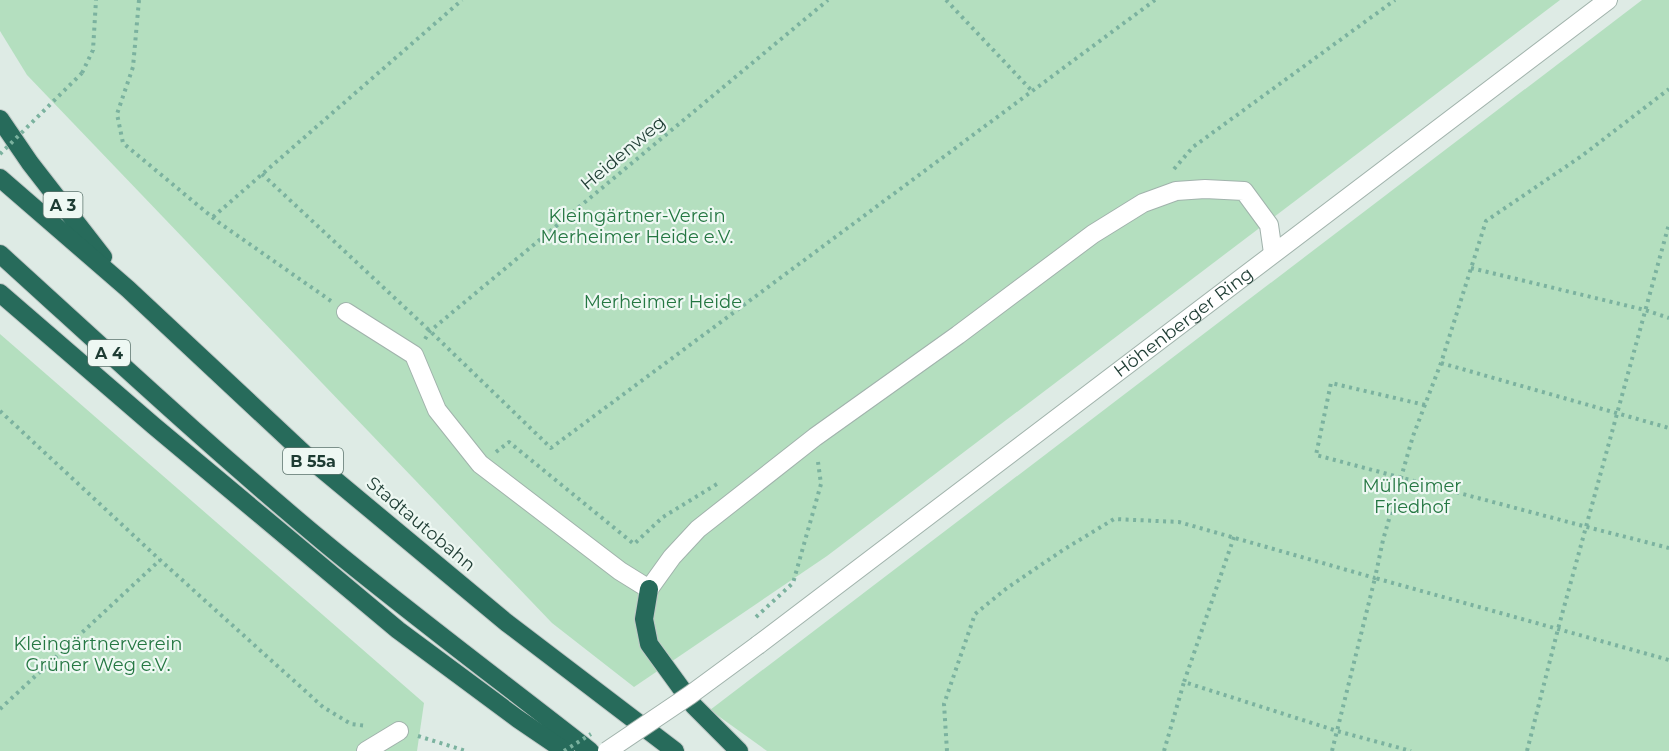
<svg xmlns="http://www.w3.org/2000/svg" width="1669" height="751" viewBox="0 0 1669 751" font-family="Montserrat,sans-serif">
  <style>
    .green { fill: #b4dfbf }
    .lines { fill: none; stroke-linecap: round; stroke-linejoin: round }
    .minor-casing { stroke: #a1b3ac; stroke-width: 20 }
    .highway-casing { stroke: #c0c8c6; stroke-width: 20 }
    .path { stroke: #7bb29f; stroke-width: 4; stroke-dasharray: 3 4.5; stroke-linecap: butt }
    .minor { stroke: #fff; stroke-width: 18 }
    .highway { stroke: #276b5b; stroke-width: 18 }
    .minor-bridge-casing { stroke: #a1b3ac; stroke-width: 20; stroke-linecap: butt }
    .path-bridge { stroke: #7bb29f; stroke-width: 4; stroke-dasharray: 3 4.5; stroke-linecap: butt }
    .minor-bridge { stroke: #fff; stroke-width: 18 }
    .labels { text-anchor: middle; stroke-width: 4.5; stroke-linejoin: round; paint-order: stroke }
    .shield { fill: #eef8f3; stroke: #5c746d; stroke-width: 1.5 }
    .shield-label { font-size: 16px; font-weight: bold; fill: #1e3c33 }
    .street-label { font-size: 18px; fill: #1e3c33; stroke: #eef8f3 }
    .park-label { font-size: 18px; fill: #247742; stroke: #eef8f3 }
  </style>
  <rect width="100%" height="100%" fill="#deebe5"/>
  <g class="green">
    <path d="M 0,0 L 1560,0 L 827,556 L 634,687 L 552,623 L 27,75 L 0,31 Z"/>
    <path d="M 1642,0 L 1669,0 L 1669,751 L 767,751 L 710,710 Z"/>
    <path d="M 0,334 L 424,703 L 417,751 L 0,751 Z"/>
  </g>
  <g class="lines">
    <defs>
      <g id="minor">
        <path d="M 346,312 L 414,355 L 437,410 L 480,464 L 620,571 L 649,589 L 672,557 L 698,529 L 815,437 L 958,335 L 1093,234 L 1143,203 L 1176,191 L 1205,189 L 1244,191 L 1269,225 L 1273,253"/>
        <path id="s1" d="M 758,645 L 1608,0"/>
        <path d="M 366,751 L 399,731"/>
      </g>
      <g id="highway">
        <path d="M 0,119 L 30,163 L 103,257"/>
        <path d="M 0,178 L 128,289 L 311,460 L 507,623 L 675,751"/>
        <path d="M 0,254 C 108,352 214,451 326,544 C 412,615 502,682 590,751"/>
        <path d="M 0,293 L 154,426 L 398,630 L 518,719 L 565,751"/>
        <path d="M 649,589 L 644,619 L 649,644 L 694,706 L 739,751"/>
      </g>
    </defs>
    <use href="#minor" class="minor-casing"/>
    <use href="#highway" class="highway-casing"/>
    <g class="path">
      <path d="M 139,0 L 133,67 L 117,114 L 123,143 L 218,222 L 331,301"/>
      <path d="M 946,0 L 1032,91"/>
      <path d="M 82,73 L 93,50 L 96,0"/>
      <path d="M 1174,169 L 1193,147 L 1395,0"/>
      <path d="M 262,174 L 430,331 L 551,448 L 1155,0"/>
      <path d="M 213,217 L 462,0"/>
      <path d="M 1471,268 L 1645,310 L 1669,318"/>
      <path d="M 425,339 L 430,331 L 828,0"/>
      <path d="M 1441,363 L 1669,428"/>
      <path d="M 1425,405 L 1331,383 L 1316,455 L 1587,527 L 1669,548"/>
      <path d="M 0,411 L 160,560 L 323,707 L 351,724 L 367,726"/>
      <path d="M 496,452 L 509,442 L 634,544 L 663,517 L 717,484"/>
      <path d="M 1234,537 L 1184,682 L 1337,731 L 1411,751"/>
      <path d="M 756,617 L 793,583 L 821,484 L 818,462"/>
      <path d="M 0,709 L 160,560"/>
      <path d="M 418,736 L 466,751"/>
      <path d="M 947,751 L 944,704 L 975,614 L 1007,588 L 1063,550 L 1114,519 L 1179,522 L 1375,578 L 1383,540 L 1413,436 L 1441,363 L 1486,221 L 1583,155 L 1669,89"/>
      <path d="M 1164,751 L 1184,682"/>
      <path d="M 1332,751 L 1375,578 L 1669,660"/>
      <path d="M 1527,751 L 1558,629 L 1669,224"/>
    </g>
    <use href="#minor" class="minor"/>
    <use href="#highway" class="highway"/>
    <defs>
      <path id="minor-bridge" d="M 607,751 L 690,695 L 758,645"/>
    </defs>
    <use href="#minor-bridge" class="minor-bridge-casing"/>
    <g class="path-bridge">
      <path d="M 0,154 L 82,73"/>
      <path d="M 564,751 L 591,734"/>
    </g>
    <use href="#minor-bridge" class="minor-bridge"/>
  </g>
  <g class="labels">
    <g class="shield">
      <rect x="43.5" y="192" width="39" height="26" rx="4.5"/>
      <rect x="88" y="340" width="42" height="26" rx="4.5"/>
      <rect x="283" y="448" width="60" height="26" rx="4.5"/>
    </g>
    <g class="shield-label">
      <text x="63" y="211">A 3</text>
      <text x="109" y="359">A 4</text>
      <text x="313" y="467">B 55a</text>
    </g>
    <g class="street-label">
      <text transform="translate(623 153) rotate(-40)" y="6">Heidenweg</text>
      <text dy="6" stroke="none"><textPath href="#s1" startOffset="534">Höhenberger Ring</textPath></text>
      <text transform="translate(421 524) rotate(40)" y="6">Stadtautobahn</text>
    </g>
    <g class="park-label">
      <text x="637" y="222">Kleingärtner-Verein<tspan x="637" dy="21">Merheimer Heide e.V.</tspan></text>
      <text x="663" y="308">Merheimer Heide</text>
      <text x="1412" y="492">Mülheimer<tspan x="1412" dy="21">Friedhof</tspan></text>
      <text x="98" y="650">Kleingärtnerverein<tspan x="98" dy="21">Grüner Weg e.V.</tspan></text>
    </g>
  </g>
</svg>
